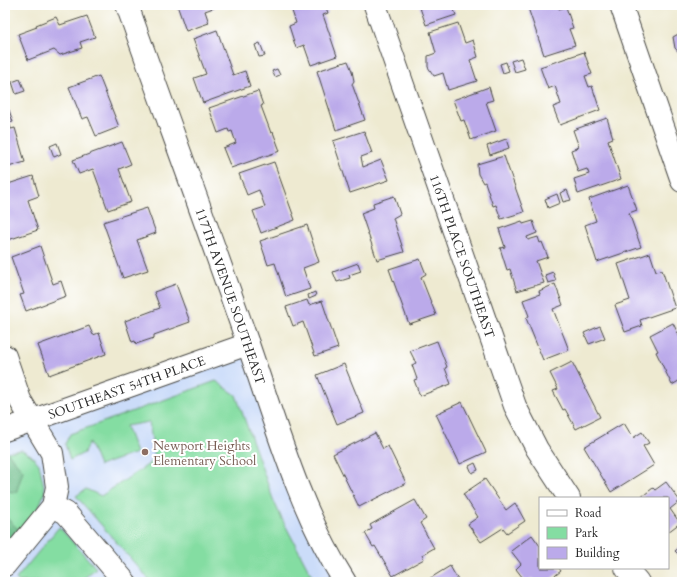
<svg xmlns="http://www.w3.org/2000/svg" width="687" height="587" viewBox="0 0 687 587" font-family="Cardo,serif">
  <style>
    .built { fill: #cbdcf9 }
    .green { fill: #84dda2; stroke: #588466 }
    .forest { fill: #6bbc88; stroke: #4b745a }
    .building { fill: #bbaaea }
    .lines { fill: none; stroke-linecap: round; stroke-linejoin: round }
    .minor-casing { stroke: #484844; stroke-width: 24 }
    .minor { stroke: #fff; stroke-width: 22 }
    .education-dot { fill: #8d6e63; stroke: #fff; stroke-width: 1.5 }
    .labels { text-anchor: middle; stroke-width: 4; stroke-linejoin: round; paint-order: stroke }
    .street-label { font-size: 13px; fill: #2b2b2b; stroke: #fff }
    .education-label { font-size: 13px; fill: #785e54; stroke: #fff; text-anchor: start }
  </style>
  <rect width="100%" height="100%" fill="#fff"/>
  <filter id="ink" filterUnits="userSpaceOnUse"><feTurbulence type="fractalNoise" baseFrequency=".025" numOctaves="2"/><feDisplacementMap in="SourceGraphic" scale="8" xChannelSelector="R" yChannelSelector="G"/><feConvolveMatrix kernelMatrix="1 2 1 2 8 2 1 2 1" color-interpolation-filters="sRGB"/></filter>
  <filter id="wash" filterUnits="userSpaceOnUse"><feTurbulence type="fractalNoise" baseFrequency=".012" numOctaves="4" result="noise"/><feDisplacementMap in="SourceGraphic" scale="16" xChannelSelector="R" yChannelSelector="G"/><feGaussianBlur stdDeviation="0.9" result="paint"/><feColorMatrix in="noise" values="0 0 0 0 0 0 0 0 0 0 0 0 0 0 0 0 0 1.4 0 .05"/><feComposite in="paint" operator="in"/></filter>
  <g filter="url(#wash)">
    <rect width="100%" height="100%" fill="#eeead1"/>
    <path class="built" d="M 248,344 L 345,582 L 5,582 L 5,430 Z"/>
    <g class="green">
      <path d="M 216,381 L 236,395 L 273,499 L 281,517 L 315,582 L 151,582 L 76,496 L 86,489 L 101,496 L 155,460 L 149,422 L 126,426 L 136,453 L 99,466 L 89,442 L 84,453 L 70,460 L 65,444 L 70,434 Z"/>
      <path d="M 22,450 L 31,455 L 39,464 L 45,491 L 38,510 L 5,544 L 5,452 Z"/>
      <path d="M 59,527 L 96,568 L 80,582 L 19,582 L 16,579 Z"/>
    </g>
    <g class="forest">
      <path d="M 7,452 L 23,471 L 16,493 L 5,490 L 5,453 Z"/>
      <path d="M 5,516 L 19,530 L 5,544 Z"/>
    </g>
    <g id="blocks">
      <g class="building">
        <path d="M 177,5 L 215,5 L 216,7 L 205,11 L 209,23 L 186,31 Z"/>
        <path d="M 290,5 L 325,5 L 328,13 L 323,15 L 337,56 L 311,65 L 304,45 L 296,48 L 289,26 L 296,23 Z"/>
        <path d="M 419,5 L 452,5 L 456,15 L 426,25 Z"/>
        <path d="M 527,5 L 558,5 L 559,9 L 566,7 L 573,28 L 569,29 L 575,45 L 544,55 Z"/>
        <path d="M 87,16 L 95,37 L 80,42 L 82,48 L 60,55 L 54,50 L 28,60 L 18,34 L 37,27 L 36,25 L 56,17 L 60,25 Z"/>
        <path d="M 458,23 L 465,43 L 473,40 L 478,57 L 470,60 L 477,81 L 448,90 L 443,73 L 434,76 L 428,67 L 428,56 L 436,53 L 430,32 Z"/>
        <path d="M 217,30 L 233,75 L 245,71 L 250,86 L 203,103 L 194,78 L 206,74 L 193,39 Z"/>
        <path d="M 682,32 L 682,56 L 675,48 L 673,37 Z"/>
        <path d="M 260,43 L 265,56 L 259,57 L 255,45 Z"/>
        <path d="M 584,52 L 592,74 L 585,76 L 589,87 L 592,86 L 600,110 L 560,125 L 553,107 L 561,104 L 555,86 L 548,89 L 540,67 Z"/>
        <path d="M 521,58 L 525,69 L 515,72 L 511,61 Z"/>
        <path d="M 348,61 L 352,71 L 354,81 L 352,84 L 365,120 L 336,130 L 317,71 Z"/>
        <path d="M 506,62 L 509,71 L 503,73 L 500,64 Z"/>
        <path d="M 277,69 L 280,75 L 275,77 L 272,71 Z"/>
        <path d="M 99,76 L 119,127 L 96,136 L 88,117 L 82,119 L 69,87 Z"/>
        <path d="M 20,79 L 25,91 L 16,94 L 12,82 Z"/>
        <path d="M 489,87 L 493,100 L 486,102 L 496,131 L 471,140 L 464,120 L 461,121 L 453,100 Z"/>
        <path d="M 258,91 L 263,105 L 261,106 L 271,133 L 273,132 L 280,151 L 231,168 L 223,148 L 236,143 L 232,131 L 229,132 L 228,129 L 218,133 L 209,108 Z"/>
        <path d="M 9,110 L 13,122 L 9,123 L 11,129 L 15,128 L 25,162 L 5,168 L 5,111 Z"/>
        <path d="M 607,118 L 613,138 L 608,140 L 621,179 L 578,194 L 574,179 L 589,174 L 587,169 L 578,172 L 571,150 L 579,147 L 573,130 Z"/>
        <path d="M 364,131 L 372,153 L 361,157 L 363,167 L 381,160 L 389,180 L 350,193 L 333,141 Z"/>
        <path d="M 506,139 L 509,148 L 490,155 L 487,146 Z"/>
        <path d="M 122,142 L 131,164 L 119,169 L 131,202 L 108,210 L 93,169 L 79,174 L 73,160 Z"/>
        <path d="M 57,143 L 61,154 L 54,157 L 50,146 Z"/>
        <path d="M 504,156 L 524,212 L 501,219 L 496,205 L 493,206 L 485,182 L 483,183 L 478,174 L 477,164 Z"/>
        <path d="M 274,162 L 295,220 L 261,233 L 253,211 L 265,207 L 259,190 L 247,195 L 239,174 Z"/>
        <path d="M 33,176 L 39,196 L 28,200 L 38,230 L 5,241 L 5,185 Z"/>
        <path d="M 628,185 L 637,210 L 629,213 L 641,247 L 597,262 L 585,225 L 596,221 L 589,199 Z"/>
        <path d="M 567,190 L 571,200 L 563,202 L 560,193 Z"/>
        <path d="M 557,194 L 560,203 L 548,208 L 545,199 Z"/>
        <path d="M 394,196 L 400,214 L 393,218 L 404,252 L 377,260 L 361,213 L 374,208 L 373,203 Z"/>
        <path d="M 147,208 L 156,233 L 137,240 L 148,270 L 123,278 L 103,222 Z"/>
        <path d="M 522,221 L 523,224 L 533,221 L 537,233 L 527,237 L 528,240 L 538,237 L 540,243 L 542,242 L 548,257 L 536,261 L 544,283 L 517,291 L 510,269 L 507,270 L 500,248 L 505,247 L 499,229 Z"/>
        <path d="M 307,225 L 319,262 L 303,268 L 310,289 L 286,297 L 275,263 L 268,265 L 260,241 Z"/>
        <path d="M 40,246 L 53,284 L 61,281 L 66,296 L 26,311 L 20,295 L 24,294 L 11,257 Z"/>
        <path d="M 650,253 L 656,271 L 662,270 L 675,308 L 640,320 L 642,326 L 625,332 L 615,305 L 630,300 L 618,264 Z"/>
        <path d="M 420,259 L 426,274 L 421,277 L 436,315 L 409,324 L 389,269 Z"/>
        <path d="M 358,263 L 361,271 L 349,275 L 350,278 L 337,282 L 333,272 Z"/>
        <path d="M 553,272 L 556,281 L 548,283 L 545,275 Z"/>
        <path d="M 176,284 L 190,322 L 154,335 L 154,338 L 136,344 L 135,341 L 132,342 L 125,321 L 160,308 L 154,292 Z"/>
        <path d="M 555,284 L 563,305 L 553,309 L 569,350 L 543,360 L 526,318 L 529,316 L 523,300 L 540,294 L 539,291 Z"/>
        <path d="M 315,292 L 316,296 L 309,299 L 308,295 Z"/>
        <path d="M 307,300 L 309,305 L 322,301 L 338,348 L 315,356 L 303,322 L 293,326 L 286,307 Z"/>
        <path d="M 673,323 L 681,340 L 682,339 L 682,379 L 672,385 L 656,352 L 658,351 L 650,335 Z"/>
        <path d="M 89,326 L 93,335 L 99,333 L 106,354 L 49,375 L 38,345 Z"/>
        <path d="M 600,326 L 605,338 L 589,344 L 584,333 Z"/>
        <path d="M 437,341 L 447,367 L 445,368 L 451,384 L 420,396 L 414,380 L 417,379 L 412,365 L 416,363 L 410,351 Z"/>
        <path d="M 572,362 L 600,417 L 576,429 L 565,409 L 563,410 L 553,391 L 558,389 L 550,373 Z"/>
        <path d="M 344,364 L 364,413 L 337,424 L 317,375 Z"/>
        <path d="M 462,402 L 486,452 L 460,464 L 436,414 Z"/>
        <path d="M 624,423 L 633,438 L 642,432 L 649,443 L 643,446 L 654,465 L 611,492 L 584,447 Z"/>
        <path d="M 375,433 L 383,449 L 388,446 L 406,483 L 359,507 L 333,454 Z"/>
        <path d="M 475,463 L 478,470 L 472,473 L 469,466 Z"/>
        <path d="M 485,479 L 506,510 L 515,503 L 525,521 L 507,533 L 503,528 L 481,542 L 468,524 L 478,517 L 463,494 Z"/>
        <path d="M 666,482 L 680,501 L 670,509 L 680,523 L 668,532 L 668,498 L 640,498 L 653,488 L 655,490 Z"/>
        <path d="M 415,500 L 426,519 L 420,523 L 434,548 L 422,555 L 424,559 L 393,576 L 375,546 L 373,547 L 365,533 L 372,529 L 370,525 Z"/>
        <path d="M 532,535 L 540,546 L 540,568 L 559,568 L 561,571 L 547,582 L 535,582 L 532,578 L 526,582 L 516,569 L 521,564 L 511,551 Z"/>
        <path d="M 682,545 L 682,558 L 675,551 Z"/>
        <path d="M 450,566 L 459,582 L 424,582 Z"/>
      </g>
    </g>
  </g>
  <g filter="url(#ink)">
    <use href="#blocks" fill-opacity="0" stroke="#484844" stroke-width="1"/>
    <g class="lines">
      <defs>
        <g id="minor">
          <path id="s1" d="M 127,5 C 167,118 209,231 248,344 C 276,425 299,509 345,582"/>
          <path id="s2" d="M 375,5 L 515,406 L 537,449 L 569,498"/>
          <path d="M 621,5 L 682,181"/>
          <path d="M 5,356 L 20,400 L 52,453 L 57,487 L 53,506 L 5,565"/>
          <path id="s3" d="M 5,430 L 248,344"/>
          <path d="M 53,506 L 66,513 L 125,582"/>
          <path d="M 626,568 L 638,582"/>
        </g>
      </defs>
      <use href="#minor" class="minor-casing"/>
      <use href="#minor" class="minor"/>
    </g>
  </g>
  <circle class="education-dot" cx="145" cy="452" r="4"/>
  <g class="labels">
    <g class="street-label">
      <text dy="5" stroke="none"><textPath href="#s2" startOffset="266">116TH PLACE SOUTHEAST</textPath></text>
      <text dy="5" stroke="none"><textPath href="#s1" startOffset="309">117TH AVENUE SOUTHEAST</textPath></text>
      <text dy="5" stroke="none"><textPath href="#s3" startOffset="129">SOUTHEAST 54TH PLACE</textPath></text>
    </g>
    <g class="education-label">
      <text x="153" y="450">Newport Heights<tspan x="153" dy="15">Elementary School</tspan></text>
    </g>
  </g>
  <rect width="687" height="587" fill="none" stroke="#fff" stroke-width="20"/>
  <rect x="539" y="497" width="130" height="72" fill="#ffffff" stroke="#aaaaaa"/>
  <rect x="547" y="510" width="20" height="6" fill="#ffffff" stroke="#aaaaaa"/>
  <text x="575" y="517" font-size="12" fill="#2b2b2b">Road</text>
  <rect x="547" y="527" width="20" height="12" fill="#84dda2" stroke="#aaaaaa"/>
  <text x="575" y="537" font-size="12" fill="#2b2b2b">Park</text>
  <rect x="547" y="547" width="20" height="12" fill="#bbaaea" stroke="#aaaaaa"/>
  <text x="575" y="557" font-size="12" fill="#2b2b2b">Building</text>
</svg>
